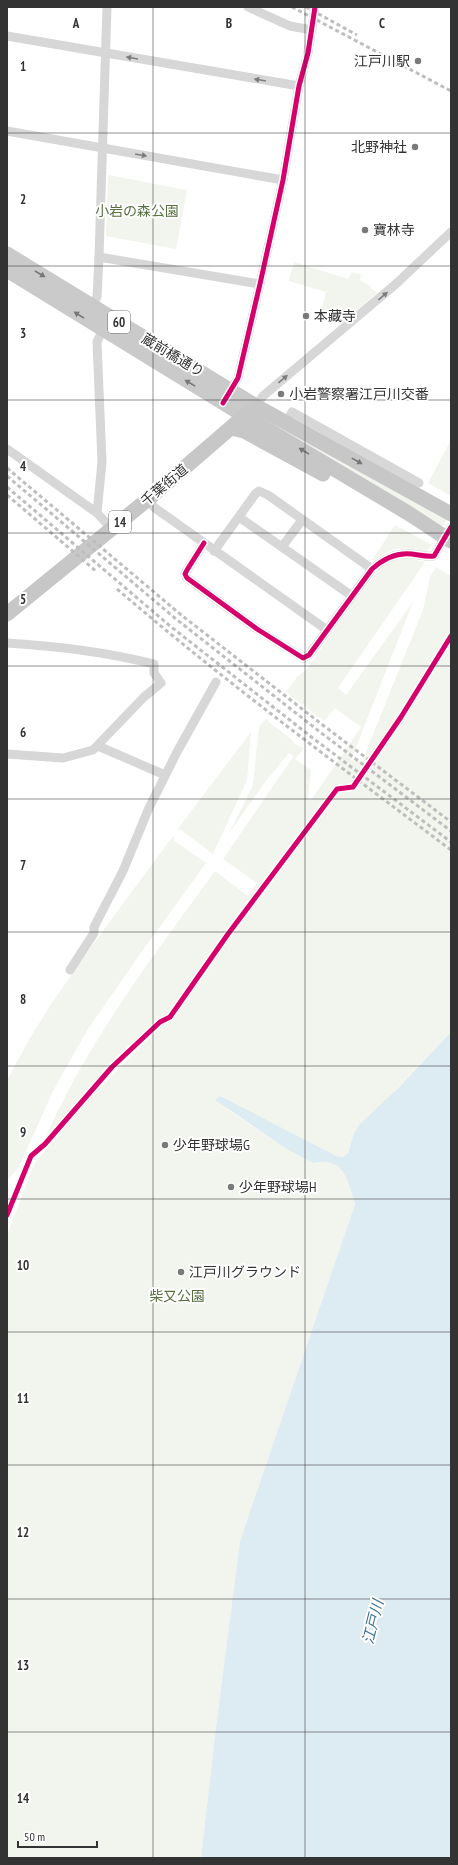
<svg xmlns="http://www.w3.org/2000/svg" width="458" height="1865" viewBox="0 0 458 1865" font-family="'PT Sans Narrow','Noto Sans JP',sans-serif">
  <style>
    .green { fill: #f1f5ed }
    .water { fill: #ddebf3 }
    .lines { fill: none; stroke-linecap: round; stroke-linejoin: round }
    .minor { stroke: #d7d7d7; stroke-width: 9 }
    .primary { stroke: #cacaca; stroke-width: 15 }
    .trunk { stroke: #c7c7c7; stroke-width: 15 }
    .rail { stroke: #bebebe; stroke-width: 3; stroke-dasharray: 4 3; stroke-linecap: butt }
    .cycleway-casing { stroke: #fff; stroke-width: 8 }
    .cycleway { stroke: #d6006c; stroke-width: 5 }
    .oneway { fill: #7d7d7d }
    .oneway2 { fill: #777 }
    .oneway3 { fill: #767676 }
    .grid { fill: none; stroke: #333; stroke-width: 1; stroke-opacity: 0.55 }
    .poi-dot { fill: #7a7a7a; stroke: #fff; stroke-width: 1.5 }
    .labels { text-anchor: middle; stroke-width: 4; stroke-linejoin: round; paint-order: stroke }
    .shield { fill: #fff; stroke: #707070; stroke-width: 1 }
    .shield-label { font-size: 13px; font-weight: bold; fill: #333 }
    .poi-label { font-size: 14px; fill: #333; stroke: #fff; text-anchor: start }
    .park-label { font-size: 14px; fill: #56703f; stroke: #fff }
    .street-label { font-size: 14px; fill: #333; stroke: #fff }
    .water-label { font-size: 15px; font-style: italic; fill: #3f7597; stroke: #fff }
    .grid-label { font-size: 13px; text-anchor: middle; font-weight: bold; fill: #333; stroke: #fff; stroke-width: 4; stroke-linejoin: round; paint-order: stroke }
  </style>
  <rect width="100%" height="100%" fill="#fff"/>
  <g class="green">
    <path d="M 108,175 L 187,190 L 176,249 L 106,236 Z"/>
    <path d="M 294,262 L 348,279 L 352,272 L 361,275 L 360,280 L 367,284 L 377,293 L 343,322 C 331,322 328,316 320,309 L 323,304 L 326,292 L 289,281 Z"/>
    <path d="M 282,428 L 444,519 L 446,520 L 445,525 L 441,526 L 280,429 Z"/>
    <path d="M 451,440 L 451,496 L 428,483 Z"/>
    <path d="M 395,525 L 432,545 L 426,552 C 413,548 399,546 386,553 C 381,555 377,559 372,561 Z"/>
    <path d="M 407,558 L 425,562 L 338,688 L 346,695 L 413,602 L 351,760 L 362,762 L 423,610 L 430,577 L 436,567 L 451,576 L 451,1032 L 354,1133 L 348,1153 L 343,1157 L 336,1156 L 224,1107 L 285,1148 L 313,1163 C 345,1157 347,1179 355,1204 L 240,1541 L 216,1727 L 201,1858 L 7,1858 L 7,1235 L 34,1164 L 84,1104 L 161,1026 L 161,1018 C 118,1058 82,1096 44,1141 C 87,1042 152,958 215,871 L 248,896 L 257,883 L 223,859 L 293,757 L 292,754 L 289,753 L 266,781 L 229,833 L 253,785 L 259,727 L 267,718 L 269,722 L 292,740 L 294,744 L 304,748 L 295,759 L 311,770 L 308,799 L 311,800 L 361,727 L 335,708 L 324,721 L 286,692 L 297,677 L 307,669 L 354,601 L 380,568 L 392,561 Z"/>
    <path d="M 251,732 L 247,780 L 213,854 L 181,830 L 177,830 Z"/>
    <path d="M 173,836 L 175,838 L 173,840 L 206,863 L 140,954 L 86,1032 L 53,1091 L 19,1167 L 7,1180 L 7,1080 L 30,1038 L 52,1003 L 86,954 Z"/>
  </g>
  <path class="water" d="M 451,1032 L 451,1858 L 201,1858 L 216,1727 L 240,1541 L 355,1204 C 347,1179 345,1157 313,1163 L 285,1148 L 215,1100 L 220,1096 L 336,1156 L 343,1157 L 348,1153 L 354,1133 L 360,1124 L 398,1088 Z"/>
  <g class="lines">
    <g class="minor">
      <path d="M 248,7 L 290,26 L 312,30"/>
      <path d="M 7,36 L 299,86"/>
      <path d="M 7,131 L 283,180"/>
      <path d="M 99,257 L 260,284"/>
      <path d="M 92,306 L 97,297 L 99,257 L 107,7"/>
      <path d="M 229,393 L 238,378 L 260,284 L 283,180 L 299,86 L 308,53 L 315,7"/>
      <path d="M 256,406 L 263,396 L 397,283 L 451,232"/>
      <path d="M 286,422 L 292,412 L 419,483"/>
      <path d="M 7,449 L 97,513 L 112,529"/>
      <path d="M 147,500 L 155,508 L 327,630"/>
      <path d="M 97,513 L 102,462 L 97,342 L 103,329"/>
      <path d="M 239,517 L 352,596"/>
      <path d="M 204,543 L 187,570 L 185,574 L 187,578 L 257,629 L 303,658 L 309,655 L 372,569 C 383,559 396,552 412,554 C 420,555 426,557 434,556 L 451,527"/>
      <path d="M 282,547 L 302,520"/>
      <path d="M 214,551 L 256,493 L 259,491 L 268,495 L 372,569"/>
      <path d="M 7,643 C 57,646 106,652 154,664 L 154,673 L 161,683 L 144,697 L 93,750 L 63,758 L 7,754"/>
      <path d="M 98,746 L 165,775"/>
      <path d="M 70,970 L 94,933 L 94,927 L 123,871 L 148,810 L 177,752 L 216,682"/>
    </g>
    <g class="primary">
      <path d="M 7,254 L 256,406"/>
      <path d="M 7,270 L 245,416"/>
    </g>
    <g class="trunk">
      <path d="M 245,416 L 408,513 L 451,541"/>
      <path d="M 231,428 L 244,431 L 323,474"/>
      <path d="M 7,614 L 147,500 L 256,406 L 451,514"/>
    </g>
    <g class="rail">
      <path d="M 292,7 L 451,91"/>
      <path d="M 306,7 L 357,35"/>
      <path d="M 7,468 L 180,614 L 324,726 L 451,822"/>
      <path d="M 7,476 L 176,619 L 320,732 L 451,831"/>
      <path d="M 7,487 L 170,626 L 314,739 L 451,842"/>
      <path d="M 7,495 L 97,572"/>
      <path d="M 117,589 C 224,681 338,765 451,850"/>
    </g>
    <defs>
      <g id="cycleway">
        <path d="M 223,403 L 238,378 L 260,284 L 283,180 L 299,86 L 308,53 L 315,7"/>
        <path d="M 204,543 L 187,570 L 185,574 L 187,578 L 257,629 L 303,658 L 309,655 L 372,569 C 383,559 396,552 412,554 C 420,555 426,557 434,556 L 451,527"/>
        <path d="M 7,1215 L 31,1156 L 45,1144 L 112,1067 L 160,1022 L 170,1017 L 228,934 L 337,789 L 353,787 L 401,717 L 451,636"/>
      </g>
    </defs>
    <use href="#cycleway" class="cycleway-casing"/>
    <use href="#cycleway" class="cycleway"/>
  </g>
  <defs><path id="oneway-solid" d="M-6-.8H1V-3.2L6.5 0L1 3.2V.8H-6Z"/></defs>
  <g class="oneway">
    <use href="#oneway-solid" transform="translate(132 58) rotate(-170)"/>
    <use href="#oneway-solid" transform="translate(260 80) rotate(-170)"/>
    <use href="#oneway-solid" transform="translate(141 155) rotate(10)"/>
    <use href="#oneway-solid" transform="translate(383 296) rotate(-40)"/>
    <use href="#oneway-solid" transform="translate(283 379) rotate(-40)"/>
  </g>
  <g class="oneway2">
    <use href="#oneway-solid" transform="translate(40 274) rotate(31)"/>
    <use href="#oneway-solid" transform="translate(79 315) rotate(-148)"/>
    <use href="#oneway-solid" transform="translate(190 383) rotate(-149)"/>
  </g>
  <g class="oneway3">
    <use href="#oneway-solid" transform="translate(304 451) rotate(-149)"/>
    <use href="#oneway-solid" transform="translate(357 461) rotate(29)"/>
  </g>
  <path class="grid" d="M 153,7 L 153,1858M 305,7 L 305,1858M 7,133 L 451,133M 7,266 L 451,266M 7,400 L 451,400M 7,533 L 451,533M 7,666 L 451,666M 7,799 L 451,799M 7,932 L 451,932M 7,1066 L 451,1066M 7,1199 L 451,1199M 7,1332 L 451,1332M 7,1465 L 451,1465M 7,1599 L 451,1599M 7,1732 L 451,1732"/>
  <g class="poi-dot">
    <circle cx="418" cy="61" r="4"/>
    <circle cx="415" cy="147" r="4"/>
    <circle cx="365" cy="230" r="4"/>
    <circle cx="306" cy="316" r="4"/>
    <circle cx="281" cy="394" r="4"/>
    <circle cx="165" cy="1145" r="4"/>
    <circle cx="231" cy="1187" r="4"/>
    <circle cx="181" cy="1272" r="4"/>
  </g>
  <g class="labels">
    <g class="shield">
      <rect x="108" y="311" width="22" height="22" rx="3"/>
      <rect x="109" y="511" width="22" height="22" rx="3"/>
    </g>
    <g class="shield-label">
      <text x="119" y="327">60</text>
      <text x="120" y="527">14</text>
    </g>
    <g class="poi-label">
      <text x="410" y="66" text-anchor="end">江戸川駅</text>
      <text x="407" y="152" text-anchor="end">北野神社</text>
      <text x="373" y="235">寶林寺</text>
      <text x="314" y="321">本藏寺</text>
      <text x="289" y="399">小岩警察署江戸川交番</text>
      <text x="173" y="1150">少年野球場G</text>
      <text x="239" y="1192">少年野球場H</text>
      <text x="189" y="1277">江戸川グラウンド</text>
    </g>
    <g class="park-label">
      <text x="137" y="216">小岩の森公園</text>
      <text x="177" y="1301">柴又公園</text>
    </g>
    <g class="street-label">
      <text transform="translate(173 355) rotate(31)" y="5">蔵前橋通り</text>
      <text transform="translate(164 485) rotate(-40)" y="5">千葉街道</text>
    </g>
    <g class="water-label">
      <text transform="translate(373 1622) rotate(-76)" y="5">江戸川</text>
    </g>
  </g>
  <g class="grid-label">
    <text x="76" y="28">A</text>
    <text x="229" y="28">B</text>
    <text x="382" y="28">C</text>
    <text x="23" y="71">1</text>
    <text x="23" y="204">2</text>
    <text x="23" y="338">3</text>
    <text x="23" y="471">4</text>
    <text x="23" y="604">5</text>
    <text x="23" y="737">6</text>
    <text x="23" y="870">7</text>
    <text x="23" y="1004">8</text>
    <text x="23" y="1137">9</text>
    <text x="23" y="1270">10</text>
    <text x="23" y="1403">11</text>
    <text x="23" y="1537">12</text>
    <text x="23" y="1670">13</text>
    <text x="23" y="1803">14</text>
  </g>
  <rect width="458" height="1865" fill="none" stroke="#333333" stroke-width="16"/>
  <path d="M18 1841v6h79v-6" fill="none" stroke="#333333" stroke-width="2"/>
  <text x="24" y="1841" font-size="12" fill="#333333" stroke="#ffffff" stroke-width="3" paint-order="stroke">50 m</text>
</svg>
